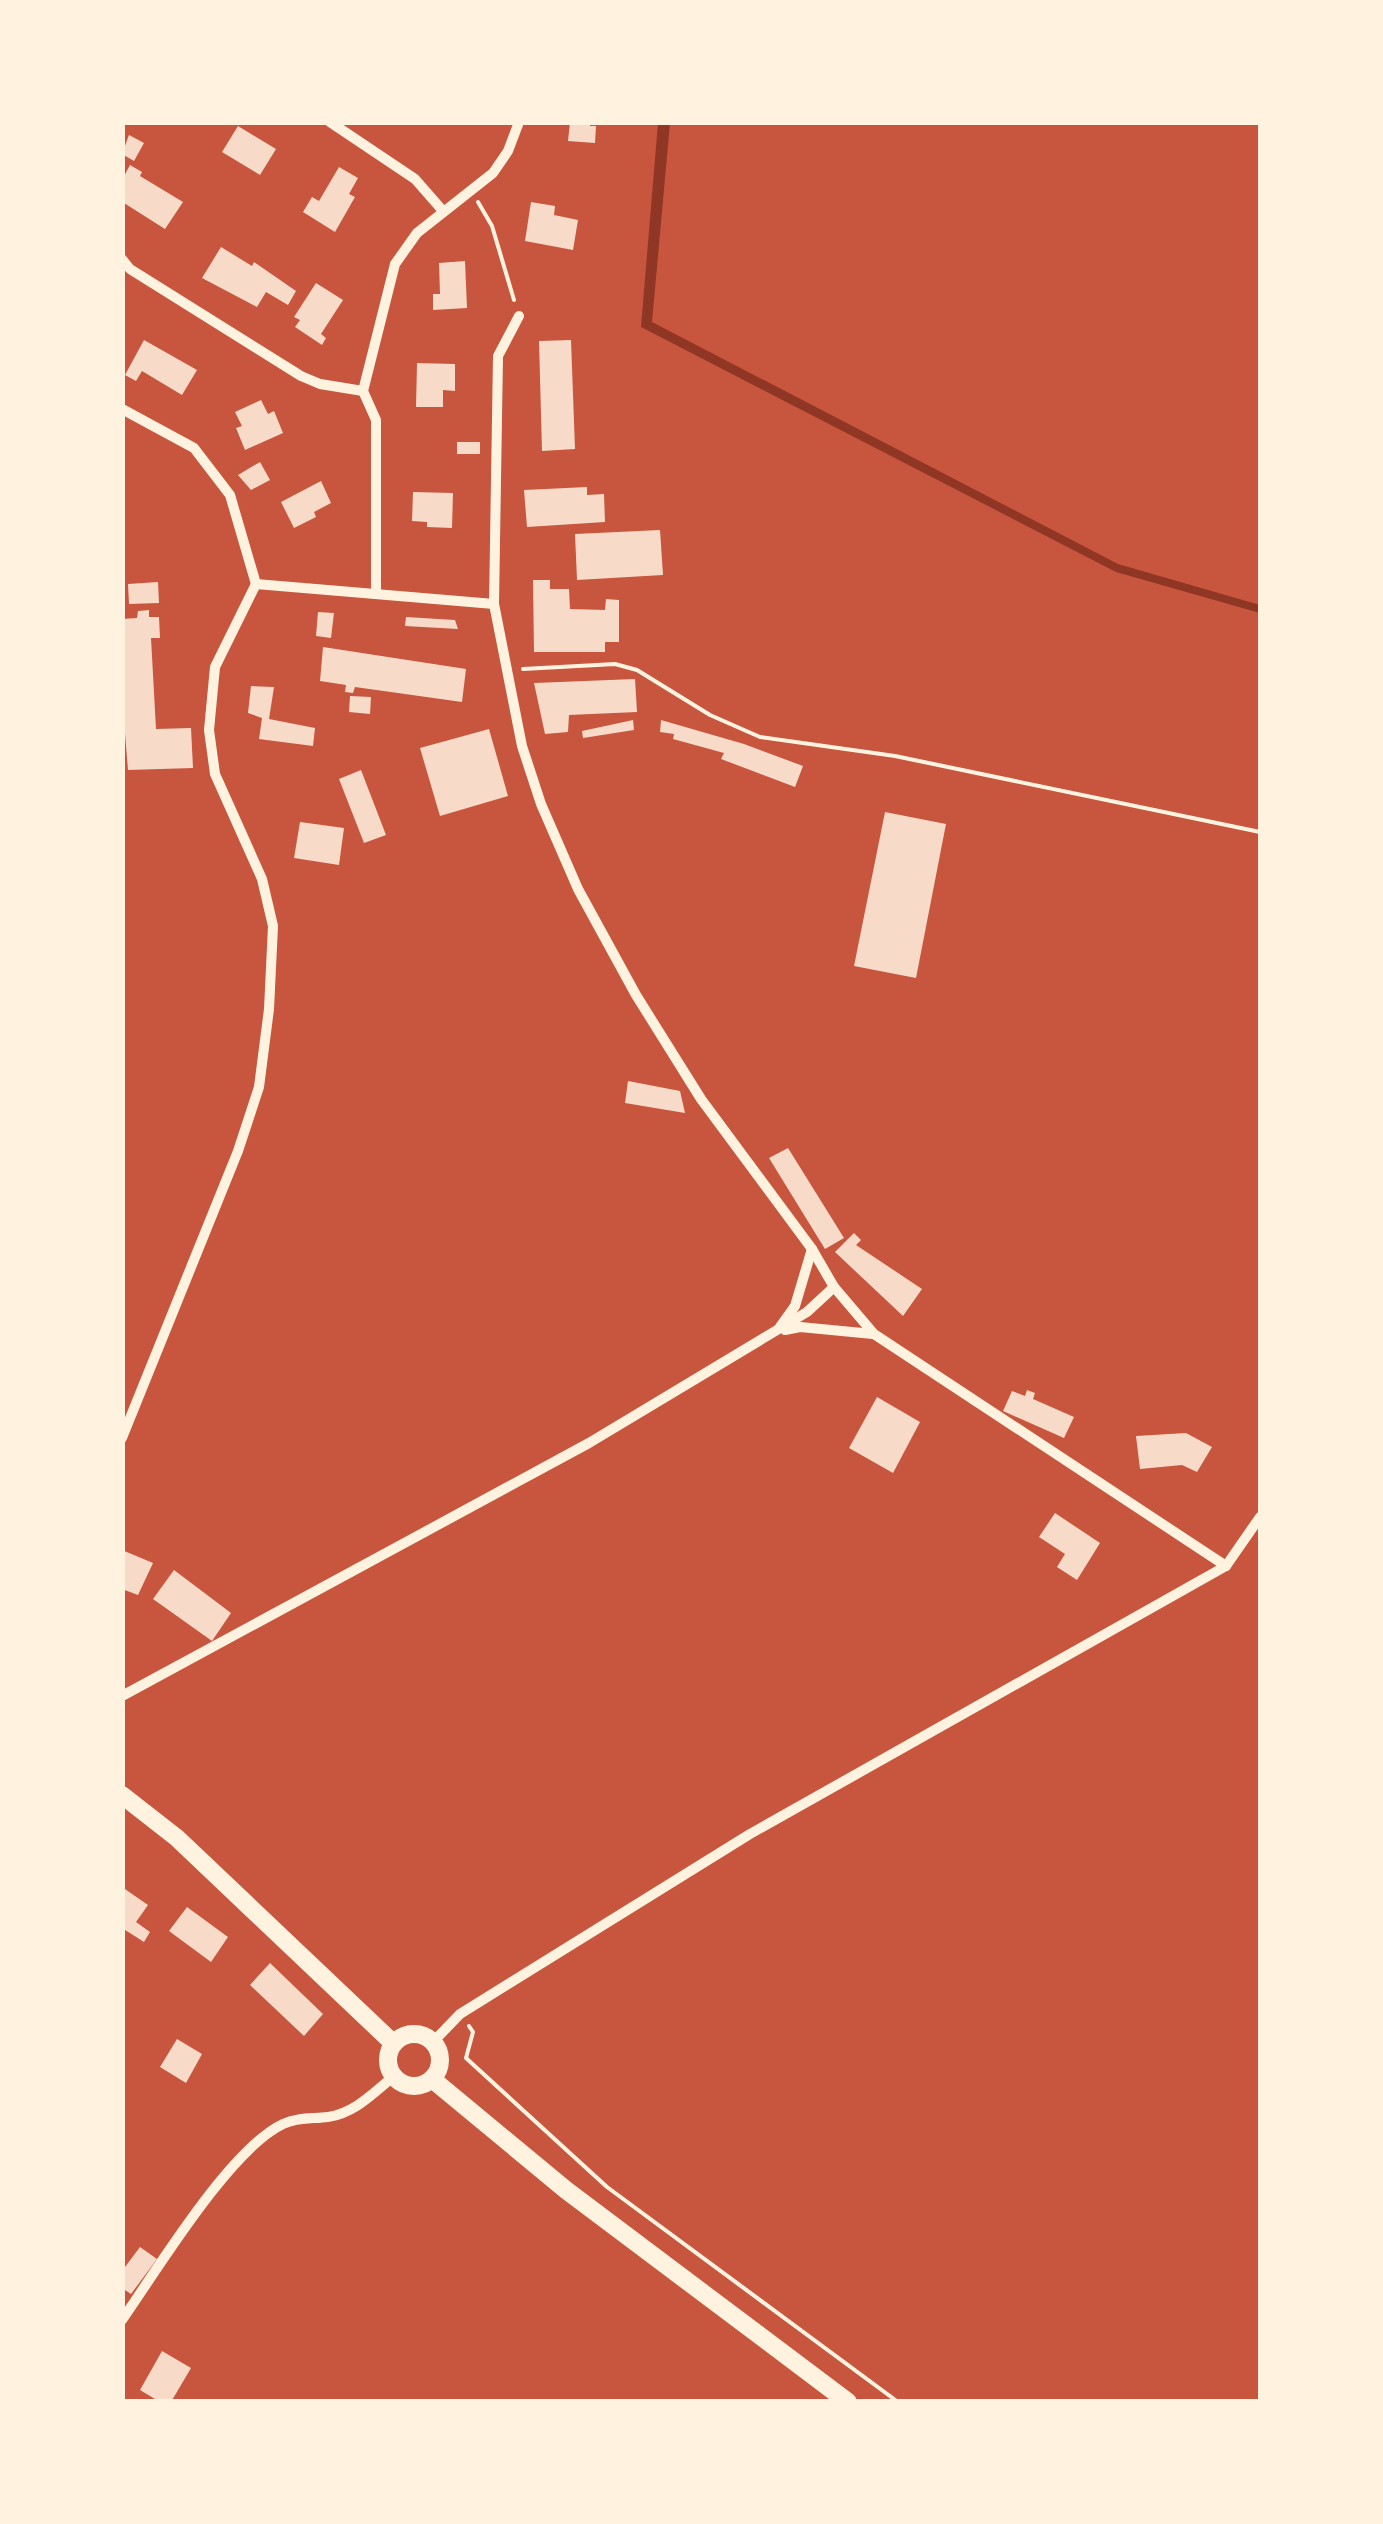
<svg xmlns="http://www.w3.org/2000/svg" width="1383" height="2524" viewBox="0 0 1383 2524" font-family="'Work Sans',sans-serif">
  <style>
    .water { fill: #8f3625 }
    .building { fill: #f7dbc8 }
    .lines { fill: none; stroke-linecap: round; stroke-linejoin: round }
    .path { stroke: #fff3e0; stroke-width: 4 }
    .minor { stroke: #fff3e0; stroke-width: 10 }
    .tertiary { stroke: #fff3e0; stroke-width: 18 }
  </style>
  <rect width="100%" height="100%" fill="#c8553d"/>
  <path class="water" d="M 658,123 L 670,123 L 652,322 L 1118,564 L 1260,605 L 1260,613 L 1116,572 L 641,327 Z"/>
  <g class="building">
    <path d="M 570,122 L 590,122 L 590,126 L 596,126 L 595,143 L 568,141 Z"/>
    <path d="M 238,126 L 276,149 L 260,175 L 222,152 Z"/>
    <path d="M 129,135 L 144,143 L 134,161 L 122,154 Z"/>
    <path d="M 130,165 L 142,172 L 140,176 L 183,202 L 165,229 L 124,203 L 122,180 Z"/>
    <path d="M 339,167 L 358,178 L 349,194 L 355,197 L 335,232 L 303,212 L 312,197 L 319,201 Z"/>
    <path d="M 531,202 L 555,206 L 554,215 L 578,220 L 573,250 L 525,241 Z"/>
    <path d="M 221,247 L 252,266 L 254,262 L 296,291 L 288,305 L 266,292 L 257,307 L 202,278 Z"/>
    <path d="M 465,261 L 467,308 L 433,310 L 433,294 L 440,294 L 439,263 Z"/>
    <path d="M 316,283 L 343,300 L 321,334 L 326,338 L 322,345 L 295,327 L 300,320 L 294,317 Z"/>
    <path d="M 144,340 L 197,370 L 182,395 L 142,371 L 136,381 L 125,375 Z"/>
    <path d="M 571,340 L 575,449 L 542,451 L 539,341 Z"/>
    <path d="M 417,363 L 455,364 L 455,391 L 443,390 L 443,407 L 416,407 Z"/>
    <path d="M 261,400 L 268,414 L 274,411 L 283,433 L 245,450 L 236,428 L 242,426 L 235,412 Z"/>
    <rect x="457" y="442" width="23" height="12"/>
    <path d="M 260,462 L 270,480 L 251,490 L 238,475 Z"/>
    <path d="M 321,481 L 331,503 L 314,512 L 316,517 L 294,528 L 281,502 Z"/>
    <path d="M 587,487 L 587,495 L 604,494 L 605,522 L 527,527 L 524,490 Z"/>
    <path d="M 413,492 L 453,493 L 452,528 L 427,527 L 427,522 L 412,521 Z"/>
    <path d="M 660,530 L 663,575 L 577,580 L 575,534 Z"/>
    <path d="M 533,580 L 550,580 L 550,589 L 569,589 L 570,609 L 605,610 L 606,599 L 619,600 L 619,642 L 605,642 L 605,652 L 534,652 Z"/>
    <path d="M 158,582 L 159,603 L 129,604 L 128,584 Z"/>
    <path d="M 149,610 L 149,617 L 159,617 L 160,638 L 151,638 L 156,729 L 191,728 L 193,768 L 128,770 L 122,696 L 122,619 L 137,618 L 138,611 Z"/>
    <path d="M 318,612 L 334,613 L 331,638 L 316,636 Z"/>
    <path d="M 406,617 L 455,620 L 458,629 L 405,626 Z"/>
    <path d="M 323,647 L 466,669 L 462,702 L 355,687 L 353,693 L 345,692 L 346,685 L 320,681 Z"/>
    <path d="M 635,679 L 637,712 L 569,715 L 568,732 L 545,734 L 534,683 Z"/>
    <path d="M 251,686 L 274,687 L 269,719 L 315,728 L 313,746 L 259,739 L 262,718 L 248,713 Z"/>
    <path d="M 350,696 L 371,697 L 370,714 L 349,712 Z"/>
    <path d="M 633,720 L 634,730 L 583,738 L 582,731 Z"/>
    <path d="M 661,720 L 744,744 L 803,766 L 795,787 L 721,759 L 724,753 L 673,739 L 674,734 L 660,732 Z"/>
    <path d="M 489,729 L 508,796 L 440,816 L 420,748 Z"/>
    <path d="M 361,770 L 386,835 L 364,843 L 339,779 Z"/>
    <path d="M 885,812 L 946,824 L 916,978 L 854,966 Z"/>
    <path d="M 300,822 L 344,828 L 339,865 L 294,858 Z"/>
    <path d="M 628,1081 L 680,1091 L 685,1113 L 625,1103 Z"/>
    <path d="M 788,1148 L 844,1238 L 825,1249 L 769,1158 Z"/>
    <path d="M 854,1233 L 861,1240 L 856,1245 L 922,1289 L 903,1316 L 835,1252 Z"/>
    <path d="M 1027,1390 L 1035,1393 L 1033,1399 L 1074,1417 L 1064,1438 L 1003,1411 L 1012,1391 L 1025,1396 Z"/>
    <path d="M 877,1397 L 920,1422 L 893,1473 L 849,1448 Z"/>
    <path d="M 1186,1433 L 1212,1447 L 1197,1472 L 1182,1465 L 1140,1469 L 1136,1436 Z"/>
    <path d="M 1055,1513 L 1100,1543 L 1077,1580 L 1057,1567 L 1065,1554 L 1039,1537 Z"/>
    <path d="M 122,1550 L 153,1563 L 138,1595 L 122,1589 Z"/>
    <path d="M 174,1570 L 231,1613 L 212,1641 L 153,1599 Z"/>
    <path d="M 122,1887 L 148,1905 L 136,1922 L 150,1932 L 144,1942 L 122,1928 Z"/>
    <path d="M 187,1907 L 228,1937 L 211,1962 L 169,1931 Z"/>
    <path d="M 270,1963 L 323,2014 L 304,2036 L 250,1985 Z"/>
    <path d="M 177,2039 L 202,2054 L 186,2083 L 160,2067 Z"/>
    <path d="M 140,2247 L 157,2259 L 131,2294 L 122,2288 L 122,2271 Z"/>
    <path d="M 162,2351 L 191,2368 L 171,2402 L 160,2402 L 140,2390 Z"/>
  </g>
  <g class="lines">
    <g class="path">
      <path d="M 478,202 L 492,226 L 514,300"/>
      <path d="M 523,669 L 615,664 L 637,670 L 710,715 L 760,737 L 895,756 L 1260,832"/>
      <path d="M 469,2026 L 473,2032 L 466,2058 L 607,2187 L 898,2402"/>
    </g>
    <g class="minor">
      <path d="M 330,122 L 415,179 L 443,211"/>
      <path d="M 122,259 L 130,269 L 301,376 L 320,384 L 363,391"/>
      <path d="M 519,316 L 498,356 L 494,604 L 522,746 L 541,804 L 578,889 L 636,995 L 701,1099 L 812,1249 L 834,1287 L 874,1334 L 1226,1566"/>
      <path d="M 122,409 L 194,448 L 230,495 L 256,584"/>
      <path d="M 256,584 L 494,604"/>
      <path d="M 376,592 L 376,420 L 363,391 L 395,264 L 417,233 L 493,173 L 508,151 L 519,122"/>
      <path d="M 780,1327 L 795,1306 L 812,1249"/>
      <path d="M 785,1330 L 800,1327 L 873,1334"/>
      <path d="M 122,1438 L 238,1151 L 259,1087 L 269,1009 L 273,926 L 262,879 L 215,774 L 209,730 L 215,667 L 256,584"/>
      <path d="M 122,1696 L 589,1443 L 807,1312 L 834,1287"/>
      <path d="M 433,2042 L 460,2014 L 750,1834 L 1226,1566 L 1260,1517"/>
      <path d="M 122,2320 C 157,2270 230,2149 283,2124 C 298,2117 313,2119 328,2117 C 355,2113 373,2093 393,2077"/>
    </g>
    <g class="tertiary">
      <path d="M 122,1795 L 177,1838 L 393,2043"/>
      <circle cx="414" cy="2060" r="26"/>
      <path d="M 432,2079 L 566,2190 L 848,2402"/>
    </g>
  </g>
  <rect width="1383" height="2524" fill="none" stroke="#fff3e0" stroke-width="250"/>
</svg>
